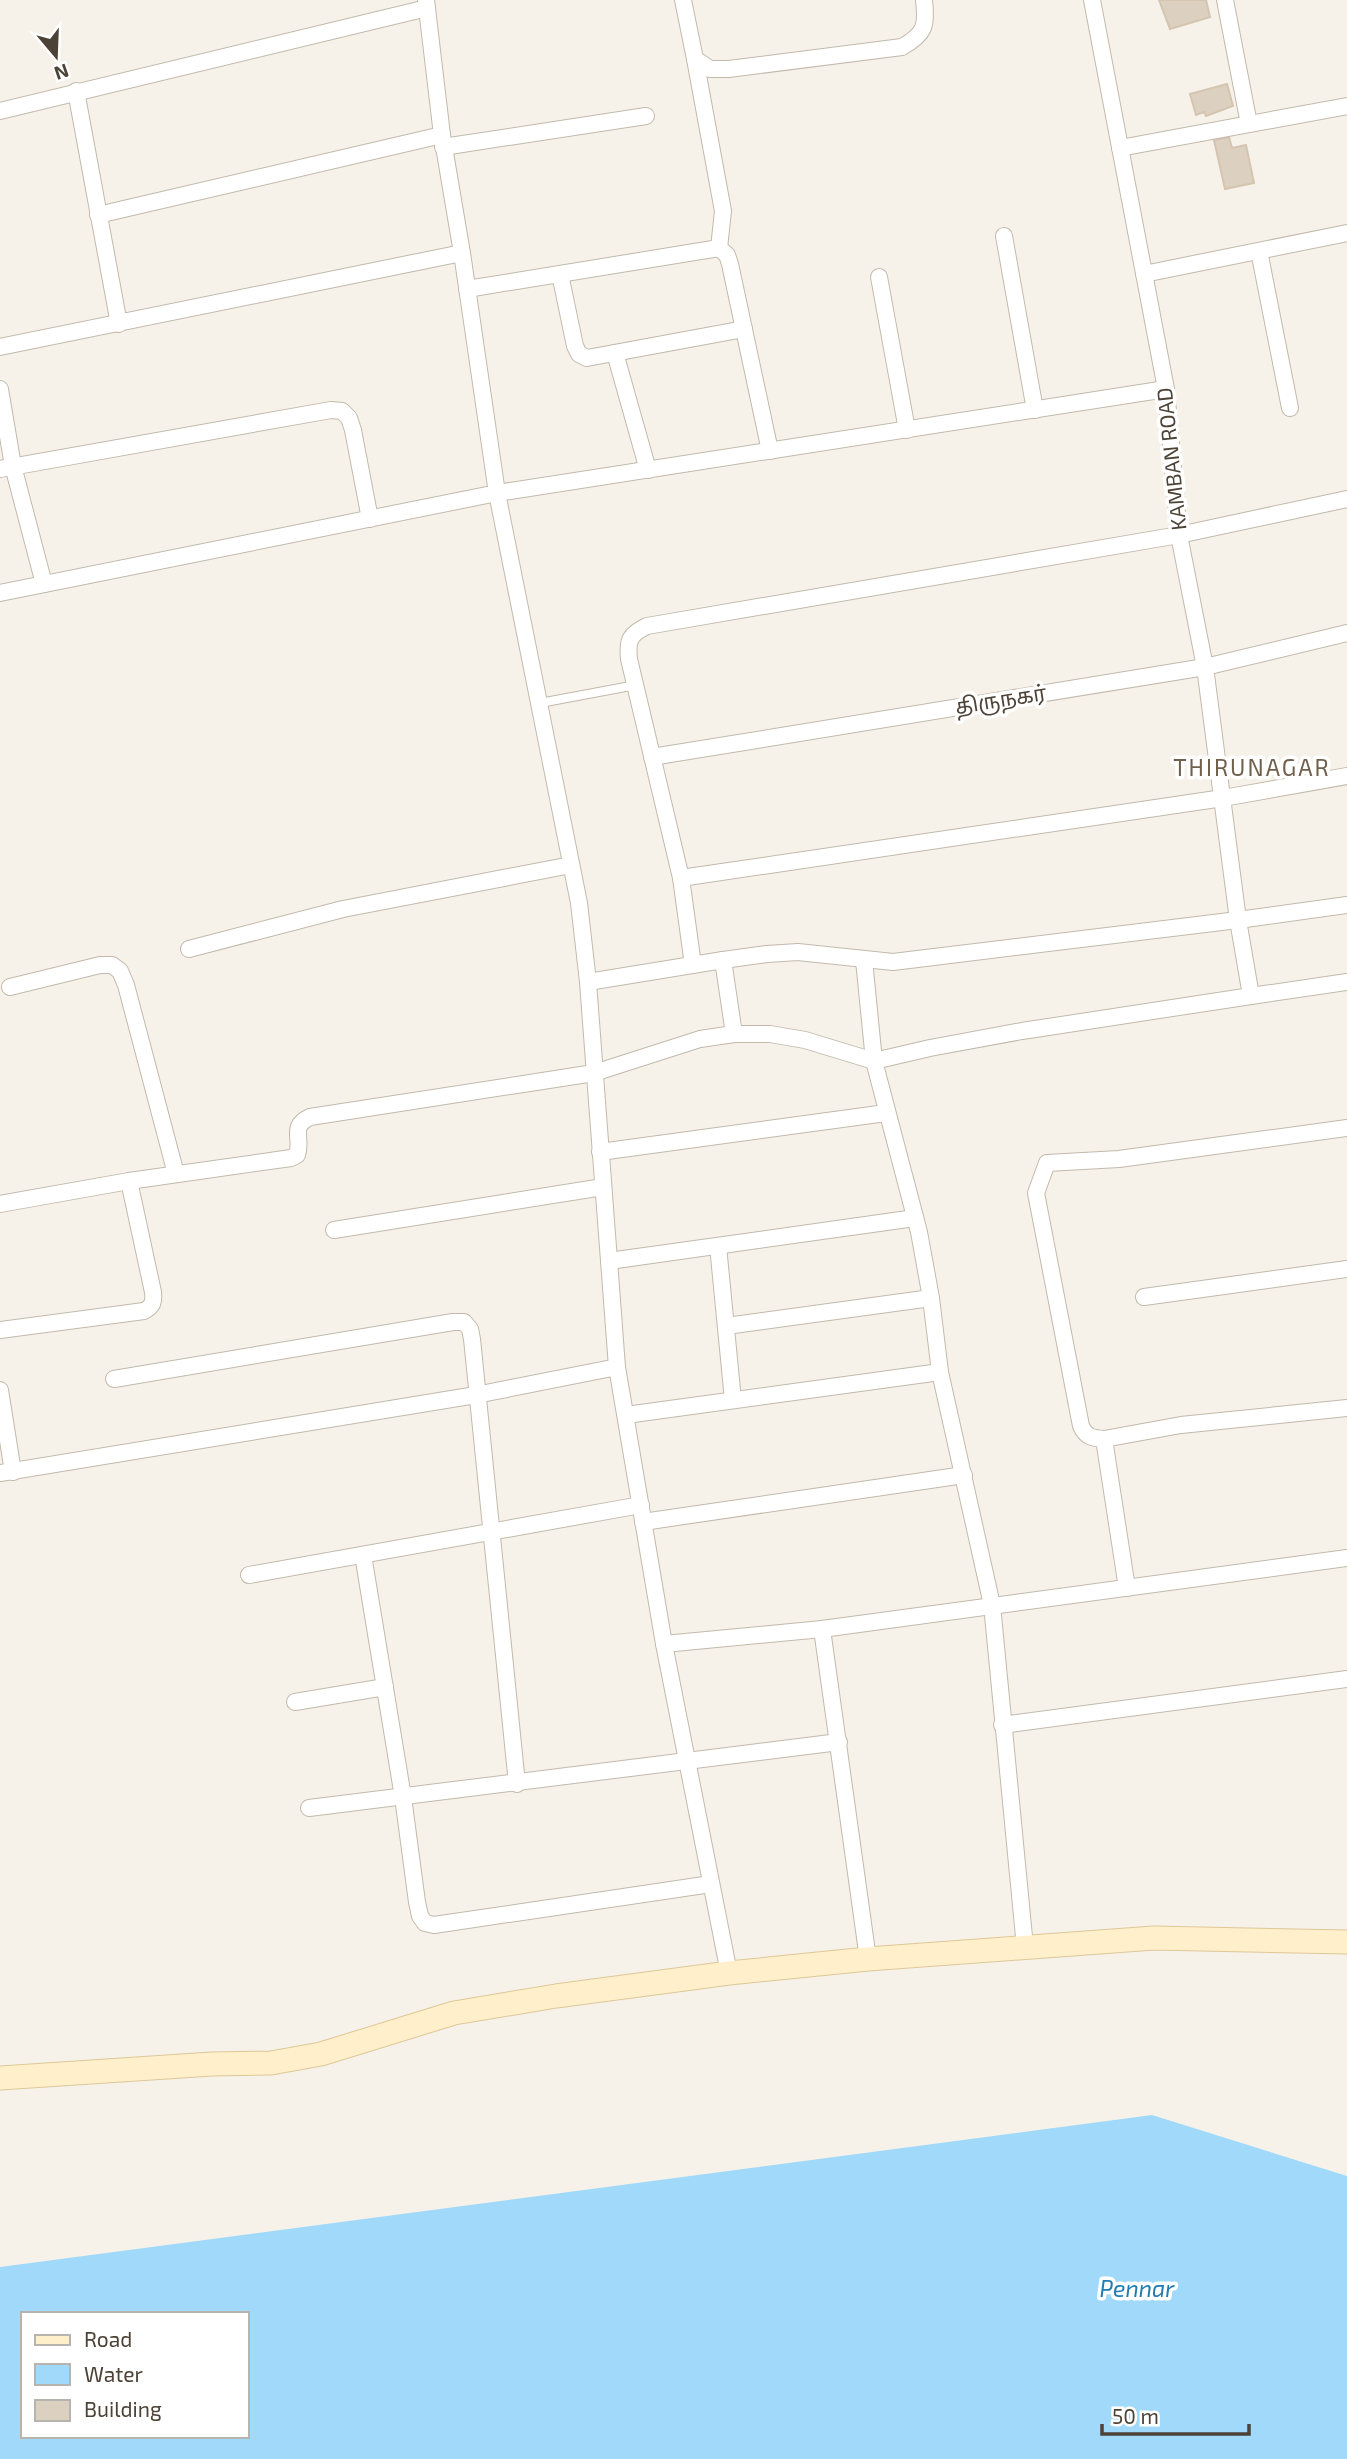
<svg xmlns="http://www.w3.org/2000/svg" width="1347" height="2459" viewBox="0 0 1347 2459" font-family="'Exo 2','Noto Sans Tamil',sans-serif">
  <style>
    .water { fill: #a0d9f9; fill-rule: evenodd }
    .building { fill: #dcd0c1; stroke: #d5c5b0; stroke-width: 2 }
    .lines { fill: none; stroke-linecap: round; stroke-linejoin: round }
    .lane-casing { stroke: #c3b9ab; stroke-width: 10 }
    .street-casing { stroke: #c3b9ab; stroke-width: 18 }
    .secondary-casing { stroke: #dec797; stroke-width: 25 }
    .lane { stroke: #fff; stroke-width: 8 }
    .street { stroke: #fff; stroke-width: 16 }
    .secondary { stroke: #fff0cb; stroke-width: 23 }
    .labels { text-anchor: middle; stroke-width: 7; stroke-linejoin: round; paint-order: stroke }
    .street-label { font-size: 21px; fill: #4c4236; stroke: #fff }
    .neighbourhood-label { font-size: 23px; letter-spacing: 2px; fill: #70604c; stroke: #fff }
    .water-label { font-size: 23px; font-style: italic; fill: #207db3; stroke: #fff }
  </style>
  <rect width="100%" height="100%" fill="#f6f2ea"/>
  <path class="water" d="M 1152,2115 L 1347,2176 L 1347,2459 L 0,2459 L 0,2267 ZM 23,2314 L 247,2314 L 247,2436 L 23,2436 Z"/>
  <g class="building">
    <path d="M 1159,0 L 1206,0 L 1210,17 L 1170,29 Z"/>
    <path d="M 1227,84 L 1233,106 L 1206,116 L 1204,112 L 1196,115 L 1190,94 Z"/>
    <path d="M 1229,137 L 1232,148 L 1246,145 L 1254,183 L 1225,189 L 1214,140 Z"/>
  </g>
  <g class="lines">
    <defs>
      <path id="lane" d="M 540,703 L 636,685"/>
      <g id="street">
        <path d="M 426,0 L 442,135 L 462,253 L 497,493 L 579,903 L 588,982 L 617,1367 L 664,1644 L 729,1973"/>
        <path d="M 683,0 L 695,59 L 710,69 L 729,69 L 902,47 C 925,34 927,26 924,0"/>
        <path d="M 1225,0 L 1249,124"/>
        <path d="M 695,59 L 723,211 L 719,248"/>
        <path d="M 76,91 L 119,324"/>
        <path d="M 0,111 L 427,8"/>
        <path d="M 443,147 L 646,116"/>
        <path d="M 1120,148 L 1347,106"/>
        <path d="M 98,215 L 442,135"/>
        <path d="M 1004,236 L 1035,410"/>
        <path d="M 1259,251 L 1290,408"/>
        <path d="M 560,274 L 575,346 L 579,354 L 587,358 L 744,329"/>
        <path d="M 1144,274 L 1347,233"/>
        <path d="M 879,277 L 907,430"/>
        <path d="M 467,289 L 719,248 L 727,255 L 730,264 L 770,451"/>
        <path d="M 0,347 L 462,253"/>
        <path d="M 615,353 L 648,470"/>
        <path d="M 0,389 L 13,466 L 44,584"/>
        <path d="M 0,469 L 331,410 L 342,411 L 349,418 L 353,430 L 370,519"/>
        <path d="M 0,593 L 497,493 L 1166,389"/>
        <path d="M 652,757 L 1205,667 L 1347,633"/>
        <path d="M 681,878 L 1223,798 L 1347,776"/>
        <path d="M 189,949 L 343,909 L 571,865"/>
        <path d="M 723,960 L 767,954 L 798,952 L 893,962 L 1238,920 L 1347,905"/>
        <path d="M 864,960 L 874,1061 L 919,1232 L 931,1298 L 940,1372 L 992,1605 L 1025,1947"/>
        <path d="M 693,965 L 681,878 L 629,659 C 627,640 630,634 647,626 L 1179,535 L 1347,499"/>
        <path d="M 588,982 L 723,960 L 734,1034"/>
        <path d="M 10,987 L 100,965 L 112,965 L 120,971 L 126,985 L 176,1174"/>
        <path d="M 1251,996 L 1347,982"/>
        <path d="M 600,1152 L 886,1113"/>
        <path d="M 0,1204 L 129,1181 L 291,1158 L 297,1155 C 303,1138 289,1127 310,1117 L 594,1073 L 700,1039 L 734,1034 L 770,1034 L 805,1040 L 874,1061 L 930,1048 L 1022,1031 L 1251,996 L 1238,920 L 1205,667 L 1179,535 L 1166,389 L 1092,0"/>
        <path d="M 334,1230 L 603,1187"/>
        <path d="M 718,1246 L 733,1400"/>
        <path d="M 609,1261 L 915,1218"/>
        <path d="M 1144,1297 L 1347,1269"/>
        <path d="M 726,1326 L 931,1298"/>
        <path d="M 0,1330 L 144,1311 C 153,1306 154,1302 153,1292 L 129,1181"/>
        <path d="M 114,1379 L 453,1322 L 464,1322 L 470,1329 L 472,1339 L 517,1784"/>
        <path d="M 0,1390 L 13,1472"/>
        <path d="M 626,1415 L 940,1372"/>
        <path d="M 1104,1439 L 1181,1425 L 1347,1408"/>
        <path d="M 0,1473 L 476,1395 L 617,1367"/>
        <path d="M 643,1522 L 964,1475"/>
        <path d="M 363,1555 L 403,1797 L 417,1902 L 420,1916 L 425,1923 L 434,1925 L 711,1884"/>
        <path d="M 249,1575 L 641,1505"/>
        <path d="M 1127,1588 L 1104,1439 C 1092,1438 1086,1437 1081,1426 L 1036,1193 L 1047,1163 L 1119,1159 L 1347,1128"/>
        <path d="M 822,1629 L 868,1959"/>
        <path d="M 664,1644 L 822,1629 L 1347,1558"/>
        <path d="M 295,1702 L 385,1687"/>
        <path d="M 1002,1725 L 1347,1679"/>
        <path d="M 309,1808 L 839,1742"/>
      </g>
      <path id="secondary" d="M 0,2078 L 212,2064 L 271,2063 L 321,2054 L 454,2013 L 556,1996 L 729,1973 L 868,1959 L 1154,1938 L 1347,1942"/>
    </defs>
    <use href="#lane" class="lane-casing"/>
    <use href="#street" class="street-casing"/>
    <use href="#secondary" class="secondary-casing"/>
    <use href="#lane" class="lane"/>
    <use href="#street" class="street"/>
    <use href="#secondary" class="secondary"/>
  </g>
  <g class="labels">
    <g class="street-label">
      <text transform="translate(1172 459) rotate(-96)" y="7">KAMBAN ROAD</text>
      <text transform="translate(1001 700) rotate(-9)" y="7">திருநகர்</text>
    </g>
    <g class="neighbourhood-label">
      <text x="1252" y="776">THIRUNAGAR</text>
    </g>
    <g class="water-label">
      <text x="1137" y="2297">Pennar</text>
    </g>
  </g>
  <rect x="21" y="2312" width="228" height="126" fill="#ffffff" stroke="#b7b3af" stroke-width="2"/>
  <rect x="35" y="2335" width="35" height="10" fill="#fff0cb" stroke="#b7b3af" stroke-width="2"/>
  <text x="84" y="2347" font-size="21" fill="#4c4236">Road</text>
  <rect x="35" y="2364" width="35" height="21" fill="#a0d9f9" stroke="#b7b3af" stroke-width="2"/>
  <text x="84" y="2382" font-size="21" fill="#4c4236">Water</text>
  <rect x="35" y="2400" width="35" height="21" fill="#dcd0c1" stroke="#b7b3af" stroke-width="2"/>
  <text x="84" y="2417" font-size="21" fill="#4c4236">Building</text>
  <g transform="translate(56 56) rotate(161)" stroke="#ffffff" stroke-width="5" paint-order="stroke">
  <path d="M0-5L12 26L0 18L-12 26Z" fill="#4c4236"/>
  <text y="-10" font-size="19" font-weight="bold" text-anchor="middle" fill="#4c4236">N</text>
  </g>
  <path d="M1102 2424v10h147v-10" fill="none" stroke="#4c4236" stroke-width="3.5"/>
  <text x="1112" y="2424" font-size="21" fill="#4c4236" stroke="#ffffff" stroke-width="5" paint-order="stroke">50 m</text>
</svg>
